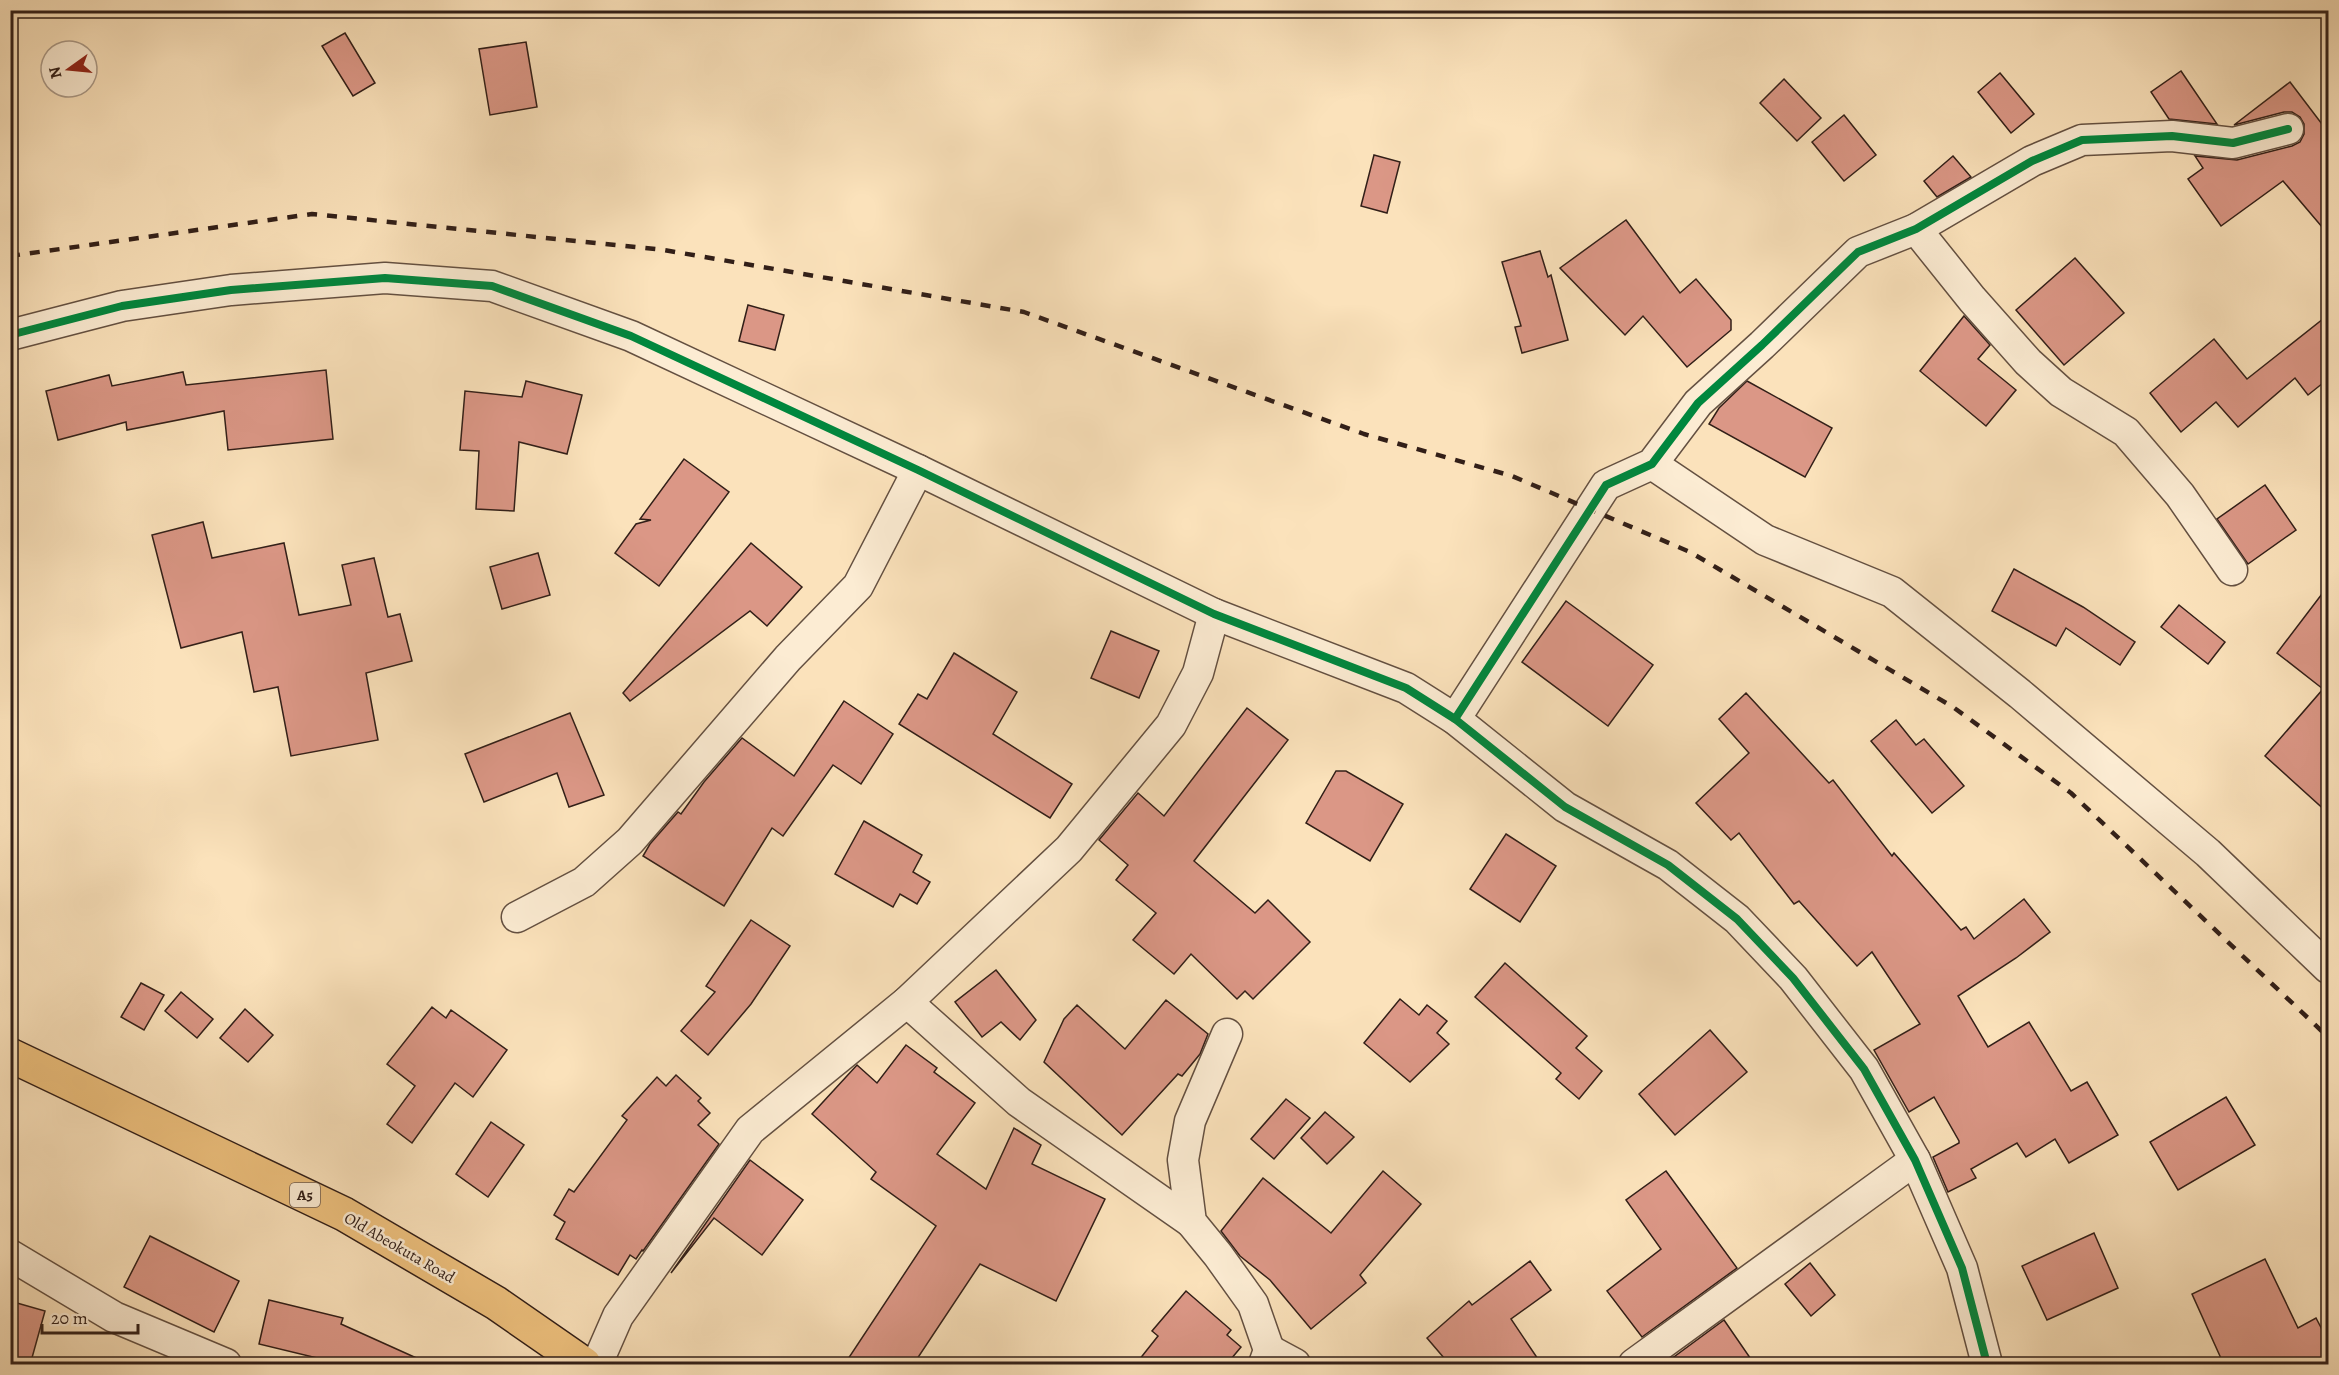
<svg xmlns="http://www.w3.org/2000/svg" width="2339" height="1375" viewBox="0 0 2339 1375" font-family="Alegreya,serif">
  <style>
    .building { fill: #db9786; stroke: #321f18; stroke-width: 1.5 }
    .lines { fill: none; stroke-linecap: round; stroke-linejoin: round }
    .minor-casing { stroke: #645041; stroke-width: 33 }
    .trunk-casing { stroke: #321f18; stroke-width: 36 }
    .minor { stroke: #fcecd3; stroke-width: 30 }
    .trunk { stroke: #eec17e; stroke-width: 33 }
    .rail { stroke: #321f18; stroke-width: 4.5; stroke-dasharray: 10 10; stroke-linecap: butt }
    .cycleway-casing { stroke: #fcecd3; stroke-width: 11 }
    .cycleway { stroke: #00873e; stroke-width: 8 }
    .labels { text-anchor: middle; stroke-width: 5; stroke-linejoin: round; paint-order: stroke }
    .shield { fill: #fcecd3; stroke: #6f5c50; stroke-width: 1.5 }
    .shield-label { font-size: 15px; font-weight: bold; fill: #321f18 }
    .street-label { font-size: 16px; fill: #321f18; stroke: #fcecd3 }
  </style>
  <rect width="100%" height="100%" fill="#fbe2bb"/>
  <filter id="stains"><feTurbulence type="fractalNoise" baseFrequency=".00333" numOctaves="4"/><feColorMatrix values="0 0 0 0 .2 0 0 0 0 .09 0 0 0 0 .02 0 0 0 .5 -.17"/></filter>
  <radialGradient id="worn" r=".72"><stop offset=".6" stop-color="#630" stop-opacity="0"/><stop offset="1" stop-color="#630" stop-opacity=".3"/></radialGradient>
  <g class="building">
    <path d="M 345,33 L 375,83 L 353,96 L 322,46 Z"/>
    <path d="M 526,42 L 537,107 L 490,115 L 479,49 Z"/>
    <path d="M 2181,71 L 2217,124 L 2169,119 L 2151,92 Z"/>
    <path d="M 2000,73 L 2034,114 L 2011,133 L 1978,92 Z"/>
    <path d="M 1784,79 L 1821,118 L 1797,141 L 1760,103 Z"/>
    <path d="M 2290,82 L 2328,132 L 2328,234 L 2283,181 L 2221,226 L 2188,179 L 2203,168 L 2195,156 L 2237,160 L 2292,146 L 2300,142 L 2304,134 L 2304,124 L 2300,117 L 2292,112 L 2284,112 L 2234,125 Z"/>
    <path d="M 1844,115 L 1876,155 L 1844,181 L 1812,142 Z"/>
    <path d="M 1374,155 L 1400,162 L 1387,213 L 1361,206 Z"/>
    <path d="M 1953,156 L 1971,177 L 1937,197 L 1924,181 Z"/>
    <path d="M 1626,220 L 1680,293 L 1696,279 L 1731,320 L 1731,330 L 1687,367 L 1643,316 L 1625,335 L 1560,268 Z"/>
    <path d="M 1540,251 L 1548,277 L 1551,275 L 1568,340 L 1522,353 L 1515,327 L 1521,326 L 1502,262 Z"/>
    <path d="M 2075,258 L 2124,313 L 2064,365 L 2016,310 Z"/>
    <path d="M 748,305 L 784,315 L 775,350 L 739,341 Z"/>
    <path d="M 2328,315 L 2328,379 L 2308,395 L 2295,378 L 2238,427 L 2216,402 L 2181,432 L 2150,393 L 2214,339 L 2247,379 Z"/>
    <path d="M 1964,316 L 1990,345 L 1978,359 L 2016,390 L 1986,426 L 1920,371 Z"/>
    <path d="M 326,370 L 333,439 L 228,450 L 224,411 L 127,430 L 126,422 L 58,440 L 46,391 L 109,375 L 112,386 L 183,372 L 186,385 Z"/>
    <path d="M 526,381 L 582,395 L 567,454 L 519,442 L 514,511 L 476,509 L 479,451 L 460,450 L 465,391 L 522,397 Z"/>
    <path d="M 1747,381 L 1832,428 L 1805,477 L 1709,424 L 1719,408 Z"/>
    <path d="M 684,459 L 729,492 L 659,586 L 615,553 L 636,524 L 651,520 L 640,519 Z"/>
    <path d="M 2265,485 L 2296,530 L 2248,564 L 2217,519 Z"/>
    <path d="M 203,522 L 212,558 L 284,543 L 299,615 L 351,605 L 342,565 L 374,558 L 388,617 L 400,614 L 412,661 L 366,673 L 378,740 L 291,756 L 278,687 L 254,692 L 242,632 L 181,648 L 152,535 Z"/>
    <path d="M 751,543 L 802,587 L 767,626 L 750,611 L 630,701 L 623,693 Z"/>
    <path d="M 538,553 L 550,595 L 502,609 L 490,567 Z"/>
    <path d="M 2014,569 L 2083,607 L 2135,642 L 2120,665 L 2066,628 L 2056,646 L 1992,611 Z"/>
    <path d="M 2328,586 L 2328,813 L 2265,756 L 2323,689 L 2277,653 Z"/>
    <path d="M 1566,601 L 1653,665 L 1608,726 L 1522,662 Z"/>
    <path d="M 2179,605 L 2225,642 L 2208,664 L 2161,627 Z"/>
    <path d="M 1111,631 L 1159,651 L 1139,698 L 1091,678 Z"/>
    <path d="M 954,653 L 1017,692 L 993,734 L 1072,784 L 1050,818 L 899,724 L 918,694 L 927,699 Z"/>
    <path d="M 1746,693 L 1829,783 L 1833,780 L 1892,856 L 1894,853 L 1961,930 L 1966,927 L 1974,939 L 2024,899 L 2050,932 L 2016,958 L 1958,996 L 1988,1047 L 2029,1022 L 2071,1091 L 2087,1082 L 2118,1135 L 2069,1163 L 2055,1139 L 2026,1157 L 2017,1143 L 1971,1169 L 1976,1178 L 1948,1192 L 1933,1157 L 1959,1143 L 1959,1141 L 1934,1097 L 1909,1112 L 1874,1050 L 1920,1024 L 1872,952 L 1857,966 L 1799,901 L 1794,904 L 1739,833 L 1731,840 L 1696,803 L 1749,753 L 1719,719 Z"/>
    <path d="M 844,701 L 893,734 L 861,784 L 833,765 L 783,836 L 772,828 L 724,906 L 643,856 L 650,844 L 678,812 L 681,814 L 704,782 L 742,738 L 794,776 Z"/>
    <path d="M 1247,708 L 1288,740 L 1194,861 L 1255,913 L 1268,900 L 1310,942 L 1253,999 L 1245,991 L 1237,999 L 1191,954 L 1174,974 L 1133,940 L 1156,913 L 1116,880 L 1128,865 L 1099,840 L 1138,793 L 1164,816 Z"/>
    <path d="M 570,713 L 604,795 L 569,807 L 557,773 L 484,802 L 465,754 Z"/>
    <path d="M 1896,720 L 1916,745 L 1924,739 L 1964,786 L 1932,813 L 1871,741 Z"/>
    <path d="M 1336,771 L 1346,771 L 1403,804 L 1370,861 L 1306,823 Z"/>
    <path d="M 864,821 L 922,855 L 913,872 L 930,882 L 917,904 L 900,894 L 893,907 L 835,874 Z"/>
    <path d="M 1506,834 L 1556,866 L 1520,922 L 1470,889 Z"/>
    <path d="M 751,920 L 790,946 L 751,1004 L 708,1055 L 681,1031 L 715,992 L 706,986 Z"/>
    <path d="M 1505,963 L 1587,1036 L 1576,1048 L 1602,1071 L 1579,1099 L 1556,1079 L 1561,1073 L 1475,997 Z"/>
    <path d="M 996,970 L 1036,1020 L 1020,1040 L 1001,1022 L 982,1037 L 955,1002 Z"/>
    <path d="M 141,983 L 164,995 L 144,1030 L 121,1017 Z"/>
    <path d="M 181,992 L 213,1019 L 197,1038 L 165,1011 Z"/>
    <path d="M 1400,999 L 1419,1015 L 1427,1005 L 1447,1021 L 1437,1033 L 1449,1044 L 1410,1082 L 1364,1043 Z"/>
    <path d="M 1166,1000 L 1208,1034 L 1200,1054 L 1182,1076 L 1178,1074 L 1122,1135 L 1044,1062 L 1064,1019 L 1077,1005 L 1125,1049 Z"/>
    <path d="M 432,1007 L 446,1018 L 451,1010 L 507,1050 L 473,1097 L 455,1083 L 412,1143 L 387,1124 L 415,1086 L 387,1064 Z"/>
    <path d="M 245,1009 L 273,1035 L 248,1062 L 220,1038 Z"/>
    <path d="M 1710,1030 L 1747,1072 L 1675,1135 L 1639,1094 Z"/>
    <path d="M 906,1045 L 937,1068 L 934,1072 L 975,1103 L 937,1154 L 986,1189 L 1014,1128 L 1041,1145 L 1032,1164 L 1105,1199 L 1056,1301 L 980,1264 L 913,1365 L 844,1365 L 936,1226 L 871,1179 L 876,1172 L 812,1114 L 857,1065 L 877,1083 Z"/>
    <path d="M 676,1075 L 701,1098 L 698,1101 L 710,1113 L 698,1125 L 719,1144 L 643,1251 L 642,1250 L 636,1259 L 630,1255 L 618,1275 L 556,1239 L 565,1222 L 554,1215 L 569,1189 L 574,1192 L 627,1120 L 622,1116 L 657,1077 L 666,1086 Z"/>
    <path d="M 2226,1097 L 2255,1145 L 2178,1190 L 2150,1142 Z"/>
    <path d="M 1286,1099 L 1310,1118 L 1274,1159 L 1251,1139 Z"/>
    <path d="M 1325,1112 L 1354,1137 L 1327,1164 L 1301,1138 Z"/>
    <path d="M 491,1122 L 524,1145 L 488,1197 L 456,1174 Z"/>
    <path d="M 750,1160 L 803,1200 L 762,1255 L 714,1218 L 671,1273 Z"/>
    <path d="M 1383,1171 L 1421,1204 L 1360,1275 L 1366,1283 L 1311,1329 L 1270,1280 L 1240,1256 L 1221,1231 L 1263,1178 L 1331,1233 Z"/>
    <path d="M 1666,1171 L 1737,1268 L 1642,1337 L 1607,1291 L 1661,1249 L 1626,1200 Z"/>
    <path d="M 2094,1233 L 2118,1288 L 2047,1320 L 2022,1266 Z"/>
    <path d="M 150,1236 L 239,1281 L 214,1332 L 124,1287 Z"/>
    <path d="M 2265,1259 L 2298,1328 L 2316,1318 L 2328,1341 L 2328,1365 L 2224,1365 L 2192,1294 Z"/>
    <path d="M 1530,1261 L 1551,1290 L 1511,1319 L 1542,1365 L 1450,1365 L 1427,1338 L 1469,1301 L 1472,1305 Z"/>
    <path d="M 1810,1263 L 1835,1295 L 1811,1316 L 1785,1284 Z"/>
    <path d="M 1186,1291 L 1231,1330 L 1227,1335 L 1241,1347 L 1226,1365 L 1135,1365 L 1158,1336 L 1152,1331 Z"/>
    <path d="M 269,1300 L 343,1318 L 341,1324 L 432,1365 L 346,1365 L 259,1344 Z"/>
    <path d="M 10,1301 L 45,1311 L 30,1365 L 10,1365 Z"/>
    <path d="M 1724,1320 L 1755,1365 L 1663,1365 Z"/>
  </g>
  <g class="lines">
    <defs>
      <g id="minor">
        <path d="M 1916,229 L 1972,299 L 2028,362 L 2061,392 L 2126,432 L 2180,495 L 2232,570"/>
        <path d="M 10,335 L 122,306 L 231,290 L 385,278 L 492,286 L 631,336 L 918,470 L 1214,614 L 1406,688 L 1455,719 L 1565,807 L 1668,865 L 1737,919 L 1793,978 L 1864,1069 L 1915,1160 L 1962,1268 L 1987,1364"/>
        <path d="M 1652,464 L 1765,540 L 1892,592 L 2020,694 L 2208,853 L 2328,968"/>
        <path d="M 1455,719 L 1606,485 L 1652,464 L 1698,403 L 1762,345 L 1858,252 L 1916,229 L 2032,161 L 2082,140 L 2172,136 L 2233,143 L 2288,129"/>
        <path d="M 517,917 L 584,882 L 630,841 L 788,658 L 858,586 L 918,470"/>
        <path d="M 907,1002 L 1019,1102 L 1191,1222"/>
        <path d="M 1227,1034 L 1190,1121 L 1183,1160 L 1191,1222 L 1218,1255 L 1253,1304 L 1269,1350 L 1264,1364"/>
        <path d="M 10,1255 L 114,1317 L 226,1364"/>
        <path d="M 1269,1350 L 1295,1364"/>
        <path d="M 597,1364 L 618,1316 L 750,1130 L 907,1002 L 1069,849 L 1171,725 L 1198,673 L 1214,614"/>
        <path d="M 1634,1364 L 1915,1160"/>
      </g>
      <path id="trunk" d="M 10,1055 L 344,1214 L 496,1303 L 584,1364"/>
    </defs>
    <use href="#minor" class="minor-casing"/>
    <use href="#trunk" class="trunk-casing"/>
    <use href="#minor" class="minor"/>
    <use href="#trunk" class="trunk"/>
    <path class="rail" d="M 10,256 L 312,214 L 664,250 L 1024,312 L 1364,434 L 1512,476 L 1690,552 L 1953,707 L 2071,793 L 2328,1037"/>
    <defs>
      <g id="cycleway">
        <path d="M 10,335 L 122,306 L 231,290 L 385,278 L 492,286 L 631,336 L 918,470 L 1214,614 L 1406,688 L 1455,719 L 1565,807 L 1668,865 L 1737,919 L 1793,978 L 1864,1069 L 1915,1160 L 1962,1268 L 1987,1364"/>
        <path d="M 1455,719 L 1606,485 L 1652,464 L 1698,403 L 1762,345 L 1858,252 L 1916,229 L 2032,161 L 2082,140 L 2172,136 L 2233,143 L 2288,129"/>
      </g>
    </defs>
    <use href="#cycleway" class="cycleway-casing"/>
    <use href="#cycleway" class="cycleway"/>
  </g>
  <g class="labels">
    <rect class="shield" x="290" y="1183" width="30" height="24" rx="4.5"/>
    <g class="shield-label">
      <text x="305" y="1200">A5</text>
    </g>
    <g class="street-label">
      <text transform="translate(400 1247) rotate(30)" y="6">Old Abeokuta Road</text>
    </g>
  </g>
  <rect width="2339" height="1375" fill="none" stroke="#fbe2bb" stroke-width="36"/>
  <rect x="12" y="12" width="2315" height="1351" fill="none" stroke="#321f18" stroke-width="3"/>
  <rect x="18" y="18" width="2303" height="1339" fill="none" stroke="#321f18" stroke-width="1.5"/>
  <g transform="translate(69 69) rotate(255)"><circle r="28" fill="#fcecd3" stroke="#ab9a88" stroke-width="1.5"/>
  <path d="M0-4.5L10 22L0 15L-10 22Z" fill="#8f2418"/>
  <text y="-9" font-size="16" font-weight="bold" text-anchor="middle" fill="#321f18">N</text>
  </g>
  <path d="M42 1324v9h96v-9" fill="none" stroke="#321f18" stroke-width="3"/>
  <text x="51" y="1324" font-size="18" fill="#321f18" stroke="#fcecd3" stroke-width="4.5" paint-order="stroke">20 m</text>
  <rect width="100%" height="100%" filter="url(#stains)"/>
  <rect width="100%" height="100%" fill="url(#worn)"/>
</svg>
